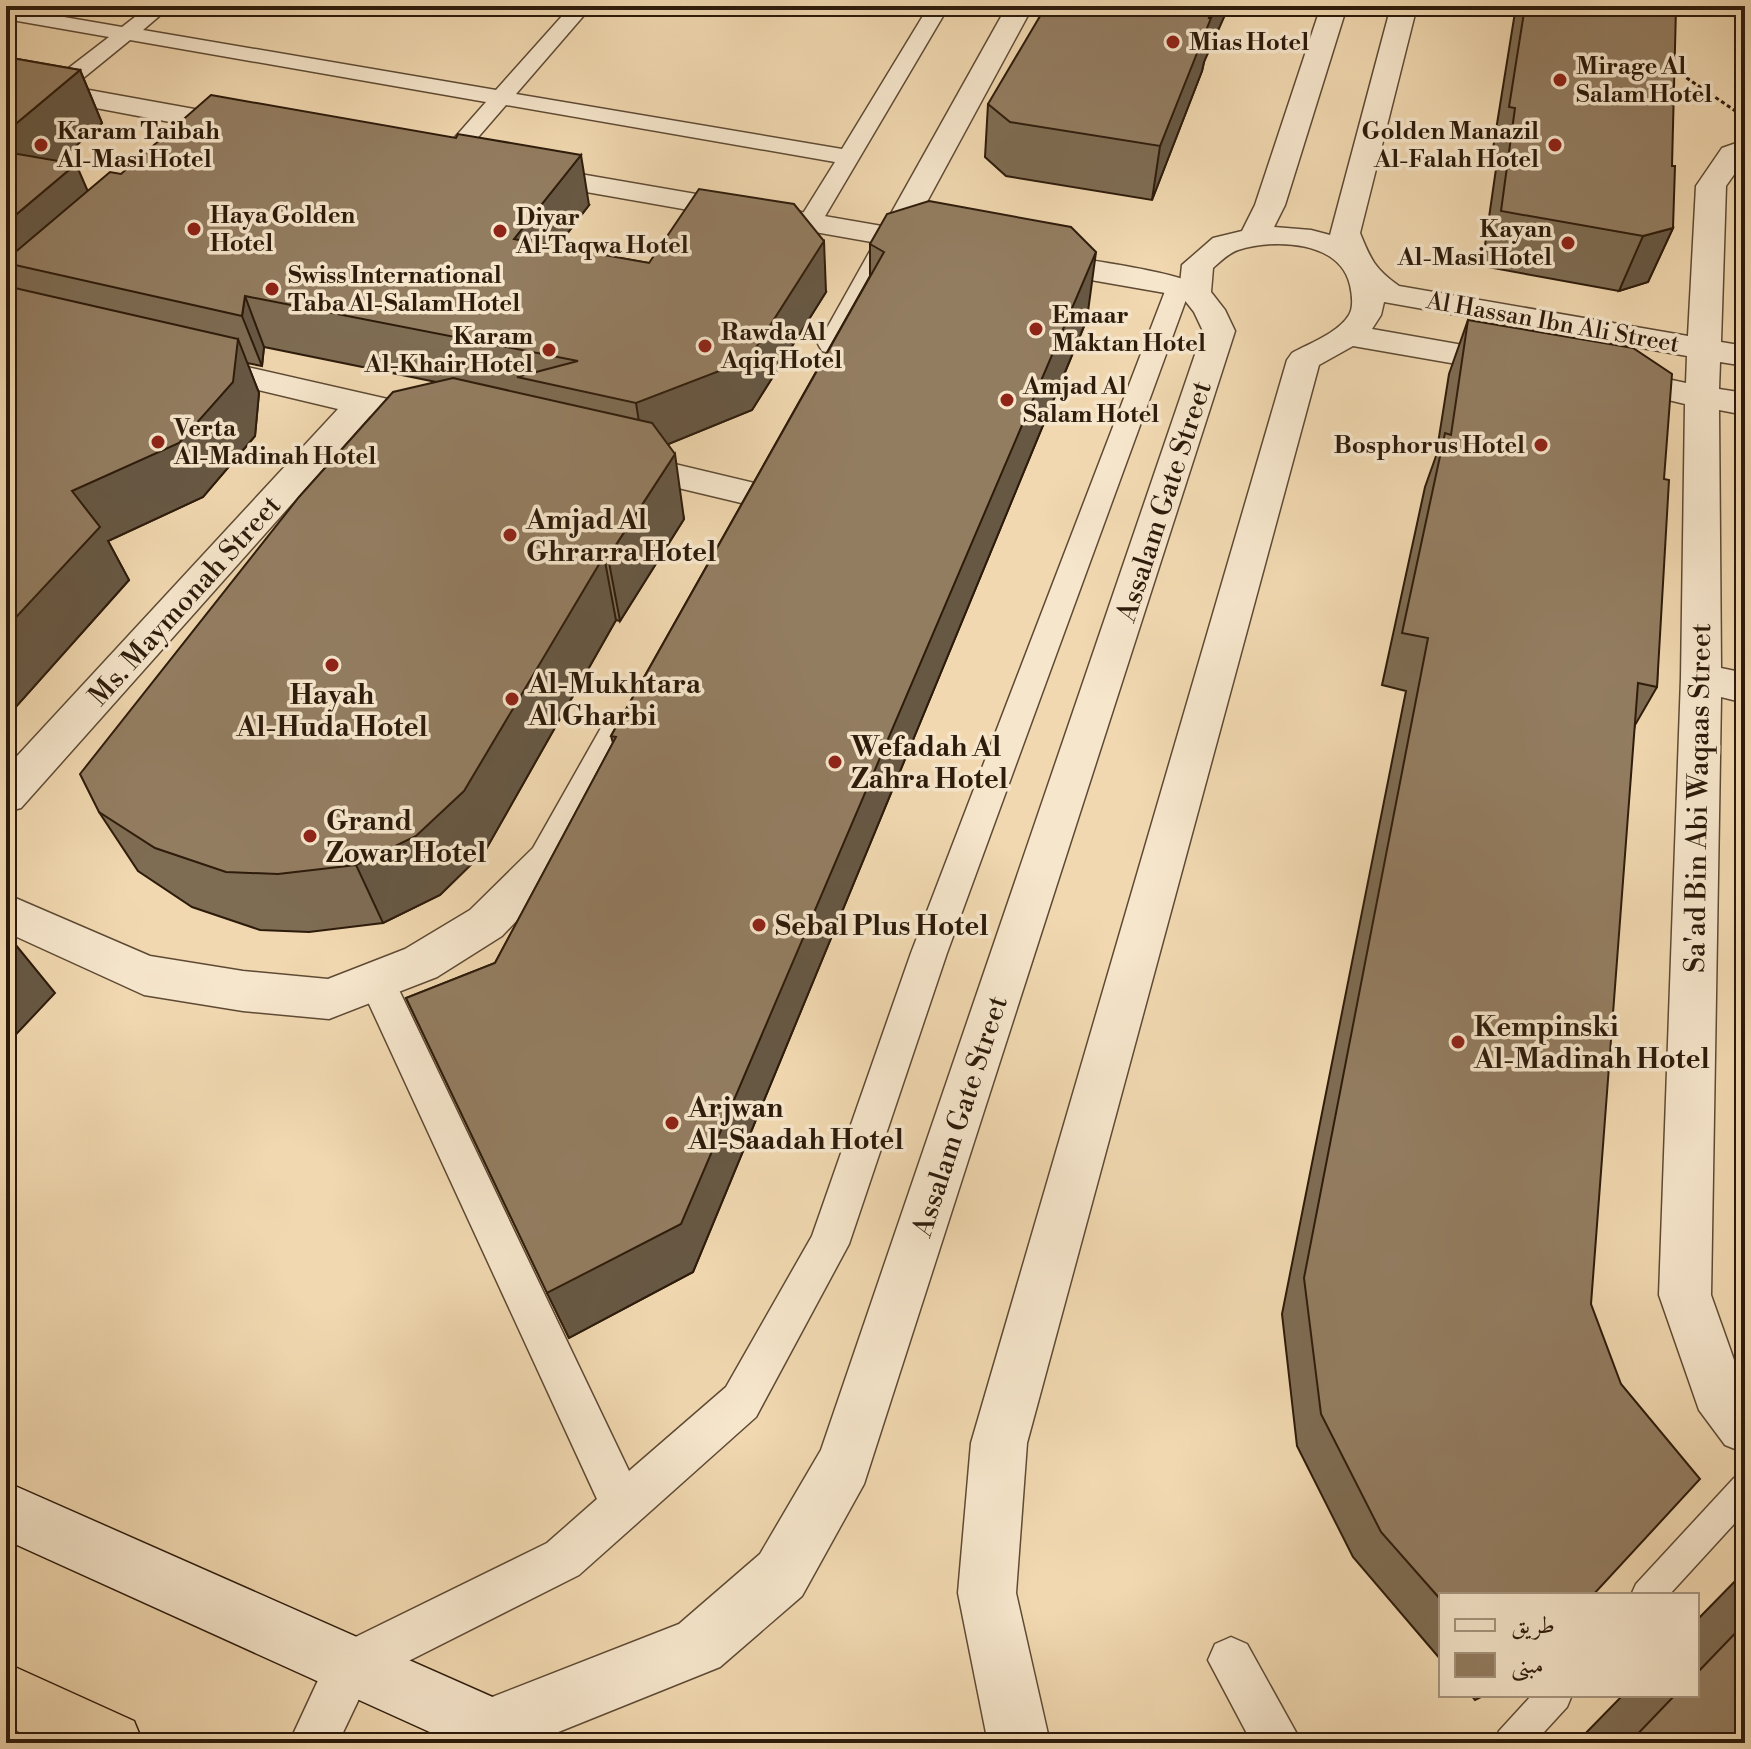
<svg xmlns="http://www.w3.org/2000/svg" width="1751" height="1749" viewBox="0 0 1751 1749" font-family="'Libre Bodoni',Amiri,serif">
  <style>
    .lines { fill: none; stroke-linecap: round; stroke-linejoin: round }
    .service-casing { stroke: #5e4a34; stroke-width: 3 }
    .pedestrian-casing { stroke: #5e4a34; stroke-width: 3 }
    .minor-casing { stroke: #5e4a34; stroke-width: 3 }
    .tertiary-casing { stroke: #5e4a34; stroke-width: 3 }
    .secondary-casing { stroke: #2d1b0b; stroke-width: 3 }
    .trunk-casing { stroke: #2d1b0b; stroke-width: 3 }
    .path { stroke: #2d1b0b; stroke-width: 3; stroke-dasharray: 4 3; stroke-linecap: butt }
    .service { fill: #f6e6cc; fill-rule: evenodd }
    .pedestrian { fill: #f6e6cc; fill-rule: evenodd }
    .minor { fill: #f6e6cc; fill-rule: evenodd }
    .tertiary { fill: #f6e6cc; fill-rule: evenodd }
    .secondary { fill: #f6e6cc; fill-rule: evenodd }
    .trunk { fill: #f1d8b0; fill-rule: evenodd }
    .wall { fill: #7e6c53; stroke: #2d1b0b; stroke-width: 2 }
    .shaded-wall { fill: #675844; stroke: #2d1b0b; stroke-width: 2 }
    .building { fill: #937d61; stroke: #2d1b0b; stroke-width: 2 }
    .poi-dot { fill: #8f2418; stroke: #f6e6cc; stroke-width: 3 }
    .labels { text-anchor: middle; stroke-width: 7; stroke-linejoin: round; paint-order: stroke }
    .far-poi-label { font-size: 24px; font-weight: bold; fill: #2d1b0b; stroke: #f6e6cc; text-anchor: start }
    .far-street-label { font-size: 24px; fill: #2d1b0b; stroke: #f6e6cc }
    .street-label { font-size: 28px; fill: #2d1b0b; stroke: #f6e6cc }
    .poi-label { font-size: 28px; font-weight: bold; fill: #2d1b0b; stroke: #f6e6cc; text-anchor: start }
  </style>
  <rect width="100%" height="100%" fill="#f1d8b0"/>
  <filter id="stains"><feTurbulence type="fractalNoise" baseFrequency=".0025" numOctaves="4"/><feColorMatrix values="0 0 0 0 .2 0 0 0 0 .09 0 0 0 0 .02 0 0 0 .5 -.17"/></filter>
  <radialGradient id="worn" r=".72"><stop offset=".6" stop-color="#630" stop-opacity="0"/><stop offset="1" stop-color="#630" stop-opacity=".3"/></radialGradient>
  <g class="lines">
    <defs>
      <g id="service">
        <path d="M 1745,1474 L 1745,1512 L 1669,1595 L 1631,1595 L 1636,1584 L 1734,1478 Z"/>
        <path d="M 1532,1695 L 1572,1695 L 1567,1707 L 1534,1743 L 1494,1743 L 1499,1731 Z"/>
      </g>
      <g id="pedestrian">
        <path d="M 149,6 L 171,6 L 143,30 L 496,90 L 571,6 L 592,6 L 516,94 L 842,149 L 929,6 L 949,6 L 821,223 L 817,228 L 801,228 L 797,223 L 835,162 L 506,105 L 454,165 L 446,167 L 435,160 L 486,102 L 130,40 L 60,97 L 44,97 L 41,92 L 44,87 L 109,37 L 6,19 L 6,7 L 122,27 Z"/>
        <path d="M 1179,279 L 1188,281 L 1191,286 L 947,953 L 849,1244 L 756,1417 L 579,1575 L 367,1682 L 338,1743 L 289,1743 L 333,1648 L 547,1543 L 597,1499 L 358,980 L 363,969 L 376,965 L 389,969 L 629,1471 L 726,1387 L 812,1236 L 911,953 L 1167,286 L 1170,281 Z"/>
        <path d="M 1231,1637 L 1247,1644 L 1302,1743 L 1252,1743 L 1208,1660 L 1215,1644 Z"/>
      </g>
      <g id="minor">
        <path d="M 1007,6 L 1033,6 L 850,344 L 846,351 L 834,354 L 822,351 L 818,344 Z"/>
        <path d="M 1321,6 L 1347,6 L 1285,205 L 1274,227 L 1311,230 L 1330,235 L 1391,6 L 1417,6 L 1360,233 C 1371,260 1375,269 1399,286 L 1688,336 L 1696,186 L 1722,148 L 1745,140 L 1745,159 L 1726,186 L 1721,342 L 1745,346 L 1745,366 L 1720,362 L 1719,389 L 1745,393 L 1745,415 L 1719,410 L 1721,668 L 1745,673 L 1745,703 L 1721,697 L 1711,1295 L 1739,1374 L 1745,1381 L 1745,1453 L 1725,1445 L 1699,1410 L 1659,1295 L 1681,678 L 1685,404 L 1660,398 L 1655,391 L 1660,384 L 1672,380 L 1686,383 L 1687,356 L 1384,302 L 1381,315 L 1372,329 L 1514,354 L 1526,357 L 1531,364 L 1526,371 L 1514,374 L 1353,346 L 1319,365 L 1027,1443 L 1016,1593 L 1050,1743 L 988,1743 L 958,1593 L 971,1443 L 1287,360 L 1292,353 C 1310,343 1338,333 1349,315 C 1354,307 1352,294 1350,285 C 1340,241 1275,238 1238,250 C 1229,253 1221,261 1213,268 L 1211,292 L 1225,310 L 1235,331 L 864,1484 L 802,1596 L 720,1667 L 531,1743 L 466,1743 L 460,1728 L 469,1706 L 679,1624 L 760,1554 L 821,1450 L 1203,331 L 1194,312 L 1179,293 L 1182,265 L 1213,238 L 1242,231 L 1255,205 Z"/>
        <path d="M 195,355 L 436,410 L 448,413 L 453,421 L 448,429 L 436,432 L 370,416 L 21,808 L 6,812 L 6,768 L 338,409 L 183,372 L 178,365 L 183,358 Z"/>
        <path d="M 620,451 L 767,486 L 772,494 L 767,502 L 754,506 L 607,471 L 602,463 L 607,455 Z"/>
        <path d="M 617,721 L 632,726 L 638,737 L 563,872 L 502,936 L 437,977 L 329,1019 L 243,1011 L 144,995 L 6,932 L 6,894 L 150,956 L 243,971 L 328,979 L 405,949 L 470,910 L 533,848 L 602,726 Z"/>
      </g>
      <g id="tertiary">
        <path d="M 6,75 L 244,118 L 254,121 L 258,127 L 254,133 L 244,136 L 6,91 Z"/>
        <path d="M 528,165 L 934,235 L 945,237 L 949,244 L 945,251 L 934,253 L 518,180 L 513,174 L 518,168 Z"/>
        <path d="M 1033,252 C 1065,257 1196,272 1211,293 L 1206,300 L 1195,303 L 1171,294 L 1022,268 L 1017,261 L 1022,254 Z"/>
        <path d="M 491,1697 L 549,1721 L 558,1743 L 466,1743 L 460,1728 L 469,1706 Z"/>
      </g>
      <path id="secondary" d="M 6,1482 L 513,1706 L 522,1728 L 516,1743 L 454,1743 L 6,1540 Z"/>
      <path id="trunk" d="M 6,1663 L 134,1721 L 143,1743 L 43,1743 L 6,1726 Z"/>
    </defs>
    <use href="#service" class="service-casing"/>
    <use href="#pedestrian" class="pedestrian-casing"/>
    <use href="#minor" class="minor-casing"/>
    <use href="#tertiary" class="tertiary-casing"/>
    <use href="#secondary" class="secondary-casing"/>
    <use href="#trunk" class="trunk-casing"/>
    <path class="path" d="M 1669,66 L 1737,112"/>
    <use href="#service" class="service"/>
    <use href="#pedestrian" class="pedestrian"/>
    <use href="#minor" class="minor"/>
    <use href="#tertiary" class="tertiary"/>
    <use href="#secondary" class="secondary"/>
    <use href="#trunk" class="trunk"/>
  </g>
  <g class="wall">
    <path d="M 1516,6 L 1663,6 L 1672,166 L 1673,228 L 1648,282 L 1619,291 L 1482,266 L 1497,162 L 1491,161 Z"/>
    <path d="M 6,57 L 80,70 L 102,123 L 58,161 L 88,191 L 121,174 L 589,205 L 557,247 L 649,263 L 826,292 L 752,410 L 668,444 L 684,519 L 620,621 L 616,620 L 485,851 L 440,895 L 383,923 L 309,932 L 260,930 L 192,907 L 138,871 L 99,812 L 436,382 L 264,347 L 262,366 L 247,363 L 259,393 L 255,436 L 203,497 L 108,541 L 129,580 L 6,718 Z"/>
    <path d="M 1204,62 L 1202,71 L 1152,200 L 1006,176 L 985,157 L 988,104 Z"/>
    <path d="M 870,244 L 1087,319 L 693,1272 L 569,1338 L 406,998 L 495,963 L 613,743 L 611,736 L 870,276 Z"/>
    <path d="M 1468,320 L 1664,479 L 1657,687 L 1635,725 L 1441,1595 L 1441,1660 L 1353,1557 L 1297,1446 L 1282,1314 L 1406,691 L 1382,685 L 1425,487 L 1436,456 L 1449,374 Z"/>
    <path d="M 1745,1571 L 1745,1743 L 1576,1743 L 1623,1695 L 1697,1695 L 1697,1620 Z"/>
    <path d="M 1471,1695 L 1485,1695 L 1475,1700 Z"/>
  </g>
  <g class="shaded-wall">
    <path d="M 1214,6 L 1229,6 L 1204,62 L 1202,71 L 1152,200 L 1160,146 Z"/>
    <path d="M 80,70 L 102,123 L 12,202 L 6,191 L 6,132 Z"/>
    <path d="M 581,155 L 589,205 L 524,290 L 514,239 Z"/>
    <path d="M 76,164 L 99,217 L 6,263 L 6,223 Z"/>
    <path d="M 1673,228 L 1648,282 L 1619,291 L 1643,236 Z"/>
    <path d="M 824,241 L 826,292 L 752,410 L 644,454 L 636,403 Z"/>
    <path d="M 1096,252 L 1087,319 L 693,1272 L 569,1338 L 547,1293 Z"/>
    <path d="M 6,267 L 17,290 L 6,300 Z"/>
    <path d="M 245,296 L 264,347 L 262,366 L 242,316 Z"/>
    <path d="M 238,339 L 259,393 L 255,436 L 203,497 L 108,541 L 129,580 L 6,718 L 6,628 L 72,491 Z"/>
    <path d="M 675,454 L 684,519 L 620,621 L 608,557 Z"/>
    <path d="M 604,556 L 616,620 L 485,851 L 440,895 L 383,923 L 356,865 Z"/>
    <path d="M 6,933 L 55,993 L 6,1045 Z"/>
  </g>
  <g class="building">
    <path d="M 1046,6 L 1214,6 L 1209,18 L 1211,18 L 1160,146 L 1010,122 L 988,104 Z"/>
    <path d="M 1525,6 L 1663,6 L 1676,8 L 1672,166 L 1675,166 L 1673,228 L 1643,236 L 1501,211 L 1515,108 L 1509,107 Z"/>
    <path d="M 6,57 L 80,70 L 6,132 Z"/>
    <path d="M 211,95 L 456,138 L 458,134 L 581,155 L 514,239 L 649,263 L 699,189 L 794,204 L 824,241 L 748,360 L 636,403 L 517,377 L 578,361 L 245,296 L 242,316 L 6,263 L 6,260 L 110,172 L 121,174 Z"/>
    <path d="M 6,152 L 76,164 L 6,223 Z"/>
    <path d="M 929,201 L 1071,227 L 1096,252 L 681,1224 L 547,1293 L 406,998 L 495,963 L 616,737 L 611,736 L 884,252 L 870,244 L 887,214 Z"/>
    <path d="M 6,286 L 238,339 L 233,382 L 179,443 L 72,491 L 100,527 L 6,628 Z"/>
    <path d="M 1468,320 L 1633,348 L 1672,374 L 1664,479 L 1669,480 L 1657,687 L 1638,683 L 1591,1304 L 1621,1384 L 1700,1479 L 1593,1595 L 1441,1595 L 1441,1600 L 1381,1532 L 1321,1414 L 1304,1278 L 1428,638 L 1402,633 L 1445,433 L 1451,435 Z"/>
    <path d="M 453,378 L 652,423 L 675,454 L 608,557 L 604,556 L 464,791 L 416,836 L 356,865 L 278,874 L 226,872 L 155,848 L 99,812 L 80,774 L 299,497 L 393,392 Z"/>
    <path d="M 1745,1623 L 1745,1743 L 1629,1743 L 1675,1695 L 1697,1695 L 1697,1673 Z"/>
  </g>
  <g class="poi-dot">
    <circle cx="1173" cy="42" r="8"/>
    <circle cx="1560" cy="80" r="8"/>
    <circle cx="41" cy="145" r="8"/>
    <circle cx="1555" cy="145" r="8"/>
    <circle cx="194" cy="229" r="8"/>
    <circle cx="500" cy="231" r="8"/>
    <circle cx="1568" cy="243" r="8"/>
    <circle cx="272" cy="289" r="8"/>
    <circle cx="1036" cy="329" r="8"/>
    <circle cx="705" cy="346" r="8"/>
    <circle cx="549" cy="350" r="8"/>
    <circle cx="1007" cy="400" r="8"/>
    <circle cx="158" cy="442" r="8"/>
    <circle cx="1541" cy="445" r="8"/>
    <circle cx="510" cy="535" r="8"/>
    <circle cx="332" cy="665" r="8"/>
    <circle cx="512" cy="699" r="8"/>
    <circle cx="835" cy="762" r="8"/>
    <circle cx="310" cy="836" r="8"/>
    <circle cx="759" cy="925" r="8"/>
    <circle cx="1458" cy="1042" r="8"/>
    <circle cx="672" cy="1123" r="8"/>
  </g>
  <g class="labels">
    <g class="far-poi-label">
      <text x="1189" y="50">Mias Hotel</text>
      <text x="1576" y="74">Mirage Al<tspan x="1576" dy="28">Salam Hotel</tspan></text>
      <text x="57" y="139">Karam Taibah<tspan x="57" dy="28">Al-Masi Hotel</tspan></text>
      <text x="1539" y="139" text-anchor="end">Golden Manazil<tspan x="1539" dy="28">Al-Falah Hotel</tspan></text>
      <text x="210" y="223">Haya Golden<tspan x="210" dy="28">Hotel</tspan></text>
      <text x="516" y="225">Diyar<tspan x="516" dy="28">Al-Taqwa Hotel</tspan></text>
      <text x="1552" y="237" text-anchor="end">Kayan<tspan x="1552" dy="28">Al-Masi Hotel</tspan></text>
      <text x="288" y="283">Swiss International<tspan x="288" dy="28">Taba Al-Salam Hotel</tspan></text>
      <text x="1052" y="323">Emaar<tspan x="1052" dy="28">Maktan Hotel</tspan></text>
      <text x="721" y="340">Rawda Al<tspan x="721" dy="28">Aqiq Hotel</tspan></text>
      <text x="533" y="344" text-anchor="end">Karam<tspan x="533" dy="28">Al-Khair Hotel</tspan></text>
      <text x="1023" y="394">Amjad Al<tspan x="1023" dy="28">Salam Hotel</tspan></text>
      <text x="174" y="436">Verta<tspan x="174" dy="28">Al-Madinah Hotel</tspan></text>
      <text x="1525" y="453" text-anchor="end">Bosphorus Hotel</text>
    </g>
    <g class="far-street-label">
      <text transform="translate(1553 322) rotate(10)" y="8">Al Hassan Ibn Ali Street</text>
    </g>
    <g class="street-label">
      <text transform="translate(1163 501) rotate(-72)" y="10">Assalam Gate Street</text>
      <text transform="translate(184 600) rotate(-48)" y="10">Ms. Maymonah Street</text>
      <text transform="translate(1697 798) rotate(-89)" y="10">Sa'ad Bin Abi Waqaas Street</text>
      <text transform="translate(959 1116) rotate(-72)" y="10">Assalam Gate Street</text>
    </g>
    <g class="poi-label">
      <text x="526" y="529">Amjad Al<tspan x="526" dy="32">Ghrarra Hotel</tspan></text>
      <text x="528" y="693">Al-Mukhtara<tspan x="528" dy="32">Al Gharbi</tspan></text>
      <text x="332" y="704" text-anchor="middle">Hayah<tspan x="332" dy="32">Al-Huda Hotel</tspan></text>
      <text x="851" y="756">Wefadah Al<tspan x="851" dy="32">Zahra Hotel</tspan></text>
      <text x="326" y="830">Grand<tspan x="326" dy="32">Zowar Hotel</tspan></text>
      <text x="775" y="935">Sebal Plus Hotel</text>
      <text x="1474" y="1036">Kempinski<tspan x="1474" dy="32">Al-Madinah Hotel</tspan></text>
      <text x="688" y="1117">Arjwan<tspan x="688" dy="32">Al-Saadah Hotel</tspan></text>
    </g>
  </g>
  <rect width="1751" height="1749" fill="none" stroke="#f1d8b0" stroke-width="32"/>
  <rect x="8" y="8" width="1735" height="1733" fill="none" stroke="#2d1b0b" stroke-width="4"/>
  <rect x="16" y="16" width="1719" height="1717" fill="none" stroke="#2d1b0b" stroke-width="2"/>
  <rect x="1439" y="1593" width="260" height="104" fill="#f6e6cc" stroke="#a6957f" stroke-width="2"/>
  <rect x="1455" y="1619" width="40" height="12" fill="#f6e6cc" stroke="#a6957f" stroke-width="2"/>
  <text x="1511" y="1633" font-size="24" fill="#2d1b0b">طريق</text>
  <rect x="1455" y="1653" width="40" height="24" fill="#937d61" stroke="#a6957f" stroke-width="2"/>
  <text x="1511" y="1673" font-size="24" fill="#2d1b0b">مبنى</text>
  <rect width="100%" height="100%" filter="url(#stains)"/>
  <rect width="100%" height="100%" fill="url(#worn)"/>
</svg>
